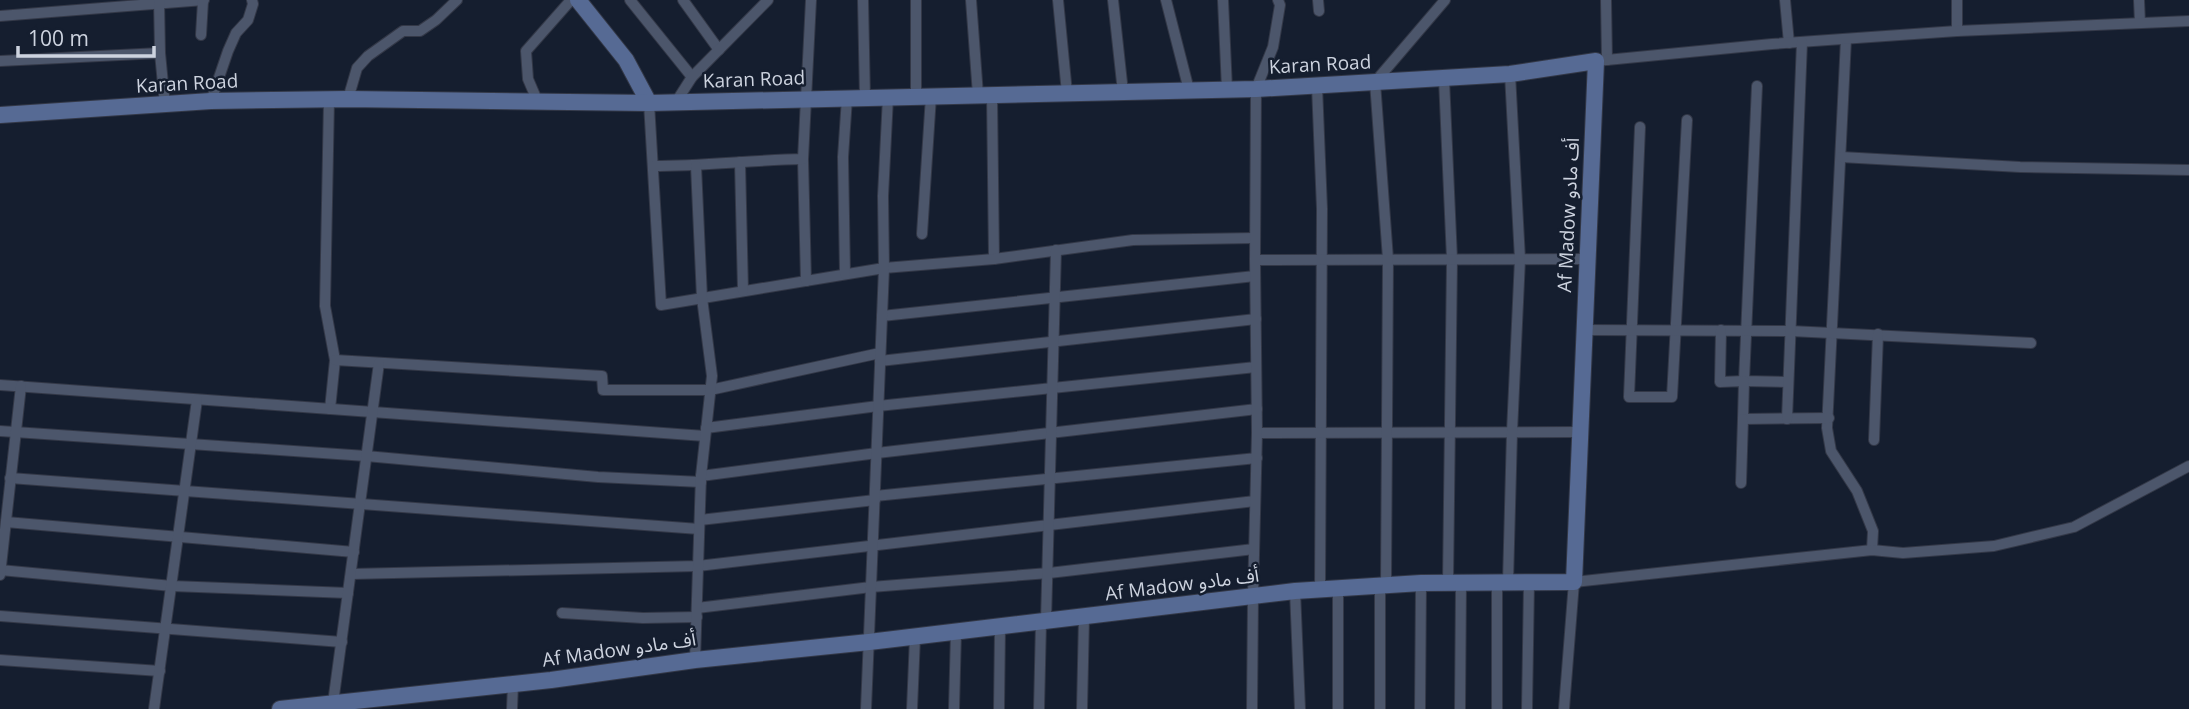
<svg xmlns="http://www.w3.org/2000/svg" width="2189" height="709" viewBox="0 0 2189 709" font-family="'Open Sans','Noto Sans Arabic',sans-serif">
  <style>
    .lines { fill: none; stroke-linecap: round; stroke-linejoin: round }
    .street-casing { stroke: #333847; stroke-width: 12 }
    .secondary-casing { stroke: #333847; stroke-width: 18 }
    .street { stroke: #4c566b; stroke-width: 10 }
    .secondary { stroke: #566a94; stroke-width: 16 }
    .labels { text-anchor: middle; stroke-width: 5; stroke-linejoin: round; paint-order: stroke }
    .street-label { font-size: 19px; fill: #cdd3df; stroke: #151e2f }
  </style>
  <rect width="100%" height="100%" fill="#151e2f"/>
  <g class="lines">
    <defs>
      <g id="street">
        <path d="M 630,0 L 692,77"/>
        <path d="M 683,0 L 719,50"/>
        <path d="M 863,0 L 865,98"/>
        <path d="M 971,0 L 978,95"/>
        <path d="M 1058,0 L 1067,93"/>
        <path d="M 1113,0 L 1123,92"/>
        <path d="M 1166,0 L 1189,90"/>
        <path d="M 1223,0 L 1227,89"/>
        <path d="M 1318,0 L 1319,11"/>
        <path d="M 1606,0 L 1607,60"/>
        <path d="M 1785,0 L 1789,43"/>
        <path d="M 1957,0 L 1957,31"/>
        <path d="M 2139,0 L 2140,23"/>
        <path d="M 0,16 L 204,0"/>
        <path d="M 201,35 L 203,1"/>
        <path d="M 1846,39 L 1827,428 L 1831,451 L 1857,491 L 1873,531 L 1872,550"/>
        <path d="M 160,53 L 165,105"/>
        <path d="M 0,61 L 160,53 L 159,0"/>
        <path d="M 1596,61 L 1772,44 L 1957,31 L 2189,21"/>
        <path d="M 1444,79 L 1452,259 L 1448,583"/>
        <path d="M 1317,86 L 1322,209 L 1320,590"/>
        <path d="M 1757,86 L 1744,381 L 1788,382"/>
        <path d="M 992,95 L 994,259"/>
        <path d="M 916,96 L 916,0"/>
        <path d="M 348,99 L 357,68 L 368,56 L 403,31 L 420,31 L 436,20 L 457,0"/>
        <path d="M 329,100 L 325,306 L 335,360 L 330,409"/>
        <path d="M 537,100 L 528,79 L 526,51 L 571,0"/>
        <path d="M 211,101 L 228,51 L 236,33 L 248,20 L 253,4 L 252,0"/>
        <path d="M 676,102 L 692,77 L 768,0"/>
        <path d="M 649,103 L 661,305 L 884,268 L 994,259 L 1133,240 L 1255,238"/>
        <path d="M 1640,127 L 1629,397 L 1672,397 L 1687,120"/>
        <path d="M 1841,157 L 2020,167 L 2189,170"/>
        <path d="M 803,159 L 806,281"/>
        <path d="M 740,162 L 743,291"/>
        <path d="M 653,166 C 703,166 753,160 803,159 L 811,0"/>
        <path d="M 922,234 L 931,96"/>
        <path d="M 1255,260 L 1587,259"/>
        <path d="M 845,274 L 843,157 L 847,98"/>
        <path d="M 882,316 L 1255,276"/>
        <path d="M 1584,330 L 1791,331 L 2031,343"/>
        <path d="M 1721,330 L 1720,382 L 1744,381 L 1743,419 L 1829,418"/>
        <path d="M 335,360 L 602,376 L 603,390 L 710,390 L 880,353"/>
        <path d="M 880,361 L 1256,319"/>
        <path d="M 0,385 L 705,436"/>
        <path d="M 1787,419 L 1802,42"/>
        <path d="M 706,428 L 878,406 L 1256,367"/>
        <path d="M 0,431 L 366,456 L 598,477 L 701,482"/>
        <path d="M 1257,433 L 1580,432"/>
        <path d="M 1874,440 L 1878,334"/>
        <path d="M 701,476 L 877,453 L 1257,409"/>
        <path d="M 10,478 L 699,529"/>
        <path d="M 1741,483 L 1743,419"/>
        <path d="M 875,496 L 1257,458"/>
        <path d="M 700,520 L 875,500"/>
        <path d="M 6,522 L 354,552"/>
        <path d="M 0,570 L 172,586 L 348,593"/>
        <path d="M 351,574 L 698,566 L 1255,501"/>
        <path d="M 0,575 L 21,386"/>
        <path d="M 1508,582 L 1512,432 L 1520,259 L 1510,74"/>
        <path d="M 1386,586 L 1388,259 L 1375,82 L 1445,0"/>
        <path d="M 1295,591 L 1300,709"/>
        <path d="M 697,608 L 871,587 L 1049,573 L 1254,549"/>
        <path d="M 562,613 L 643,618 L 697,617"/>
        <path d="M 0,616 L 342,642"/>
        <path d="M 1046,621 L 1056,250"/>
        <path d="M 0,660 L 160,671"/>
        <path d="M 695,660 L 701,476 L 712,376 L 702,298 L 696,166"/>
        <path d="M 333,703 L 379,363"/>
        <path d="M 154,709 L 197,400"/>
        <path d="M 512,709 L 513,684"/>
        <path d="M 866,709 L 884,268 L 883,196 L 888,97"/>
        <path d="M 912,709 L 915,637"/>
        <path d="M 954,709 L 956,632"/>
        <path d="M 999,709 L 1000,627"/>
        <path d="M 1039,709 L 1041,622"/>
        <path d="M 1082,709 L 1084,617"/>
        <path d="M 1252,709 L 1253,596 L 1257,433 L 1255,260 L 1256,89 L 1273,47 L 1280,5 L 1278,0"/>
        <path d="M 1338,709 L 1338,589"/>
        <path d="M 1380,709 L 1380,586"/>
        <path d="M 1420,709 L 1421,583"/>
        <path d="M 1460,709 L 1461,582"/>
        <path d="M 1497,709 L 1497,582"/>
        <path d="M 1527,709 L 1529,582"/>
        <path d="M 1564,709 L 1574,582 L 1872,550 L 1903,553 L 1994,546 L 2074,527 L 2189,466"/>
      </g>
      <g id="secondary">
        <path d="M 578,0 L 626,60 L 649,103"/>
        <path d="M 0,115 L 211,101 L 348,99 L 649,103 L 1256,89 L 1510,74 L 1596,61 L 1574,582 L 1421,583 L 1295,591 L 869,642 L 695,660 L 551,680 L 280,709"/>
      </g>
    </defs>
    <use href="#street" class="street-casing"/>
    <use href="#secondary" class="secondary-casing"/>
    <use href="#street" class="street"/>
    <use href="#secondary" class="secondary"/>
  </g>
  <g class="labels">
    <g class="street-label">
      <text transform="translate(1320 64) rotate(-3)" y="7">Karan Road</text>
      <text transform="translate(754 79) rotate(-2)" y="7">Karan Road</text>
      <text transform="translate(187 83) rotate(-3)" y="7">Karan Road</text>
      <text transform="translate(1568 215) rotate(-87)" y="7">Af Madow أف مادو</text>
      <text transform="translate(1182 584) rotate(-7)" y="7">Af Madow أف مادو</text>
      <text transform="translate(619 649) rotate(-8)" y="7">Af Madow أف مادو</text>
    </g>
  </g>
  <path d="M18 46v10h136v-10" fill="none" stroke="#cdd3df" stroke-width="3.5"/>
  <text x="28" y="46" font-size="21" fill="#cdd3df" stroke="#151e2f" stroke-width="5" paint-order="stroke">100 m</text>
</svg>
